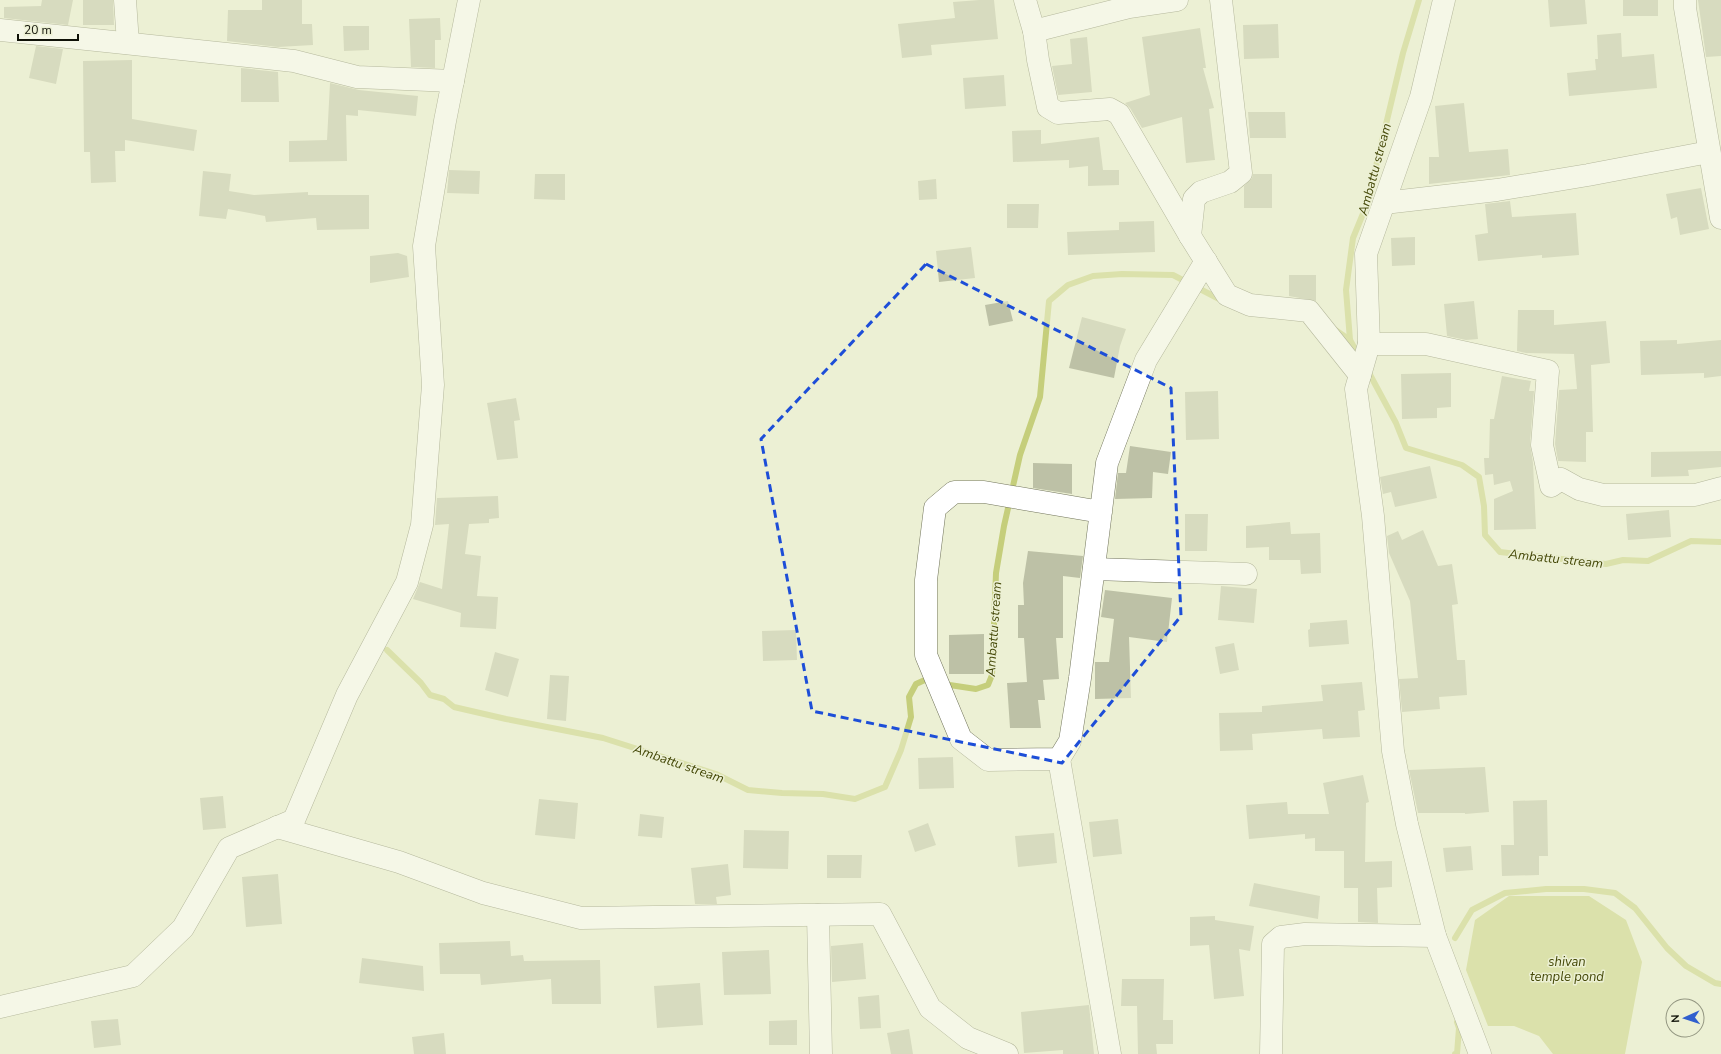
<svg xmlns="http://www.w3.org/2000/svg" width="1721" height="1054" viewBox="0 0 1721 1054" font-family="'Nunito Sans',sans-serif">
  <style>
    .water { fill: #c5ce7b }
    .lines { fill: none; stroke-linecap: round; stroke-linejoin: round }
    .stream { stroke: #c5ce7b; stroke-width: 6 }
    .building { fill: #bdc1a6 }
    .minor-casing { stroke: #72755c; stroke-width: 23 }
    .minor { stroke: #fff; stroke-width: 22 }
    .marked { fill: none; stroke: #1d4ed8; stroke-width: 3; stroke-dasharray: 8 5; stroke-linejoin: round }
    .labels { text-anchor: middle; stroke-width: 3; stroke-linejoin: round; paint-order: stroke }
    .water-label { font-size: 13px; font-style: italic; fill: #454908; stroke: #ecf0d4 }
  </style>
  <rect width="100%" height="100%" fill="#ecf0d4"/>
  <path class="water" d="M 1509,896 L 1589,896 L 1626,920 L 1642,962 L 1625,1054 L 1553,1054 L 1539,1036 L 1514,1026 L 1488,1026 L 1466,970 L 1475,920 Z"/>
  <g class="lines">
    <g class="stream">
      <path d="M 1334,329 L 1350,340"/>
      <path d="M 1359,356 L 1350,340 L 1346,290 L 1353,238 L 1367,204 L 1403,53 L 1419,0"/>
      <path d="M 1368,371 L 1396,423 L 1406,448 L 1462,465 L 1479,477 L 1484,506 L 1485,535 L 1500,552 L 1606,564 L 1623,560 L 1648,561 L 1691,541 L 1721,542"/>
      <path d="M 387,650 L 421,683 L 430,695 L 444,699 L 454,707 L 506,719 L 603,738 L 716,774 L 748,790 L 782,793 L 823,794 L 855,799 L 885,787 L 901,750 L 911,717 L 909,697 L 916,684 L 927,679 L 932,681"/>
      <path d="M 943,684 L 976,689 L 988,685 L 992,675 L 996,573 L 1004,526 L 1020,455 L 1040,397 L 1049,301 L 1068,285 L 1093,276 L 1122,274 L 1173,275 L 1223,301"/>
      <path d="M 1455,938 L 1472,910 L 1505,893 L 1546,889 L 1584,889 L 1615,893 L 1635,908 L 1667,948 L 1686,966 L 1715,983 L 1721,984"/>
      <path d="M 1455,1054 L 1457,1054 L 1459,1028 L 1457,1022"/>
    </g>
  </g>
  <g class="building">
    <path d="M 42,0 L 73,0 L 68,25 L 4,18 L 4,7 L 41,6 Z"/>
    <path d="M 83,0 L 113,0 L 114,25 L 83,25 Z"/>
    <path d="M 262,0 L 302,0 L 302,24 L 312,24 L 313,45 L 278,47 L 227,41 L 228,10 L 262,10 Z"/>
    <path d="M 979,0 L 994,0 L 998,39 L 931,45 L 932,55 L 902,58 L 898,24 L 955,18 L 953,2 Z"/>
    <path d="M 1548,0 L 1585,0 L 1587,24 L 1550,27 Z"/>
    <rect x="1623" y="0" width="35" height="16"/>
    <path d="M 1698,0 L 1721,0 L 1721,56 L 1706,57 Z"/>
    <path d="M 440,18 L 441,40 L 435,40 L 435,68 L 411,67 L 409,19 Z"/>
    <path d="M 1278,24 L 1279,58 L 1244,59 L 1243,25 Z"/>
    <path d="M 343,26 L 369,26 L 369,50 L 344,51 Z"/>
    <path d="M 1200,28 L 1206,68 L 1203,68 L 1214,108 L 1209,109 L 1215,160 L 1186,163 L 1182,117 L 1142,128 L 1130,108 L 1125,103 L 1150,95 L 1142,37 Z"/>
    <path d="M 1621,33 L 1622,57 L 1654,54 L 1657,88 L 1569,96 L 1567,73 L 1596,70 L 1595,59 L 1598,59 L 1597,35 Z"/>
    <path d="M 1087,37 L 1092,92 L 1058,95 L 1052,66 L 1072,64 L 1070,39 Z"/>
    <path d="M 36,46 L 63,49 L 56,84 L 29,78 Z"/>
    <path d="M 132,60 L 132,119 L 197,130 L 194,151 L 125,140 L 125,151 L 115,151 L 116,182 L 91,183 L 90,152 L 84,152 L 83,61 Z"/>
    <path d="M 241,68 L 278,72 L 279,102 L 241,102 Z"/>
    <path d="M 1004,75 L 1006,106 L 965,109 L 963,78 Z"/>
    <path d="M 330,83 L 359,90 L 418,96 L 416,116 L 358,110 L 358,116 L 346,115 L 347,161 L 289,162 L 289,141 L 327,140 Z"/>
    <path d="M 1464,103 L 1469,152 L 1508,149 L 1510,175 L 1429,184 L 1429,157 L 1439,157 L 1435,106 Z"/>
    <path d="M 1248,112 L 1285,112 L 1286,138 L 1250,138 Z"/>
    <path d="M 1041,130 L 1041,144 L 1099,137 L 1103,170 L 1119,170 L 1119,185 L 1088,186 L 1088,166 L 1069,168 L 1069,160 L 1013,162 L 1012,131 Z"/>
    <path d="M 449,170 L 480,171 L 479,194 L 447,193 Z"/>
    <path d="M 203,171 L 231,174 L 229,191 L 254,195 L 308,192 L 308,195 L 369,195 L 369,229 L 317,230 L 316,218 L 266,222 L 265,216 L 228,209 L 226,219 L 199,216 Z"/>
    <path d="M 535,174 L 565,174 L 565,200 L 534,199 Z"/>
    <path d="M 1253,174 L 1272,174 L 1272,208 L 1244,208 L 1244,186 L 1252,178 Z"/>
    <path d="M 936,179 L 937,199 L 919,200 L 918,181 Z"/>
    <path d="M 1701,188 L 1709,229 L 1680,235 L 1677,217 L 1671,219 L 1666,194 Z"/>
    <path d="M 1510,201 L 1512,217 L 1576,213 L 1579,255 L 1542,258 L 1542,255 L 1478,261 L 1475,235 L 1488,233 L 1485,204 Z"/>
    <path d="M 1007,204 L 1039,204 L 1038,228 L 1007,228 Z"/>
    <path d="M 1154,221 L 1155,252 L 1068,255 L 1067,232 L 1119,230 L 1119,222 Z"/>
    <path d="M 1415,237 L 1415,265 L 1392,266 L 1391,238 Z"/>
    <path d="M 971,247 L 975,278 L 939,282 L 936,251 Z"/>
    <path d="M 398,253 L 407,256 L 409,277 L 370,283 L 370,256 Z"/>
    <path d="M 1289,275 L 1316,275 L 1316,301 L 1289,296 Z"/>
    <path d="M 1008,301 L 1013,321 L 989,326 L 985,305 Z"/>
    <path d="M 1474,301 L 1478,339 L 1466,340 L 1447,336 L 1444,304 Z"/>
    <path d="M 1518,310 L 1554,310 L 1554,325 L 1606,321 L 1610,363 L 1591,365 L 1593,432 L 1586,432 L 1586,462 L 1558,461 L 1555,444 L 1559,390 L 1577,389 L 1574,354 L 1526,353 L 1517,351 Z"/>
    <path d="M 1082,317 L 1126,329 L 1120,346 L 1114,378 L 1069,368 Z"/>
    <path d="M 1677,340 L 1677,344 L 1721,340 L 1721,376 L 1704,378 L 1704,373 L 1641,375 L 1640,341 Z"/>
    <path d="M 1451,373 L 1451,407 L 1437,408 L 1437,418 L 1402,419 L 1401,374 Z"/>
    <path d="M 1502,376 L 1531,381 L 1529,391 L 1534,391 L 1530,444 L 1533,463 L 1536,529 L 1494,530 L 1494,499 L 1513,491 L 1510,481 L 1494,485 L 1493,474 L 1485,475 L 1484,458 L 1489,458 L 1490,419 L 1494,419 Z"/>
    <path d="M 1218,391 L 1219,439 L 1186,440 L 1185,392 Z"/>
    <path d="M 516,398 L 520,420 L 514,421 L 518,458 L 497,460 L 487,403 Z"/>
    <path d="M 1130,446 L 1171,452 L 1168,474 L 1153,472 L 1152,498 L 1115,499 L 1118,473 L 1126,473 Z"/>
    <path d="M 1721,451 L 1721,467 L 1688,470 L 1689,476 L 1651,477 L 1651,452 Z"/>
    <path d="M 1033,463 L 1072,464 L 1072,494 L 1033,488 Z"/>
    <path d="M 1430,466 L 1437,498 L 1395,507 L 1391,492 L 1383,494 L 1380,477 Z"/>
    <path d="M 498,496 L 499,518 L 489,519 L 489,523 L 469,524 L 465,554 L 481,556 L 477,596 L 498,597 L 496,629 L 460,627 L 461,613 L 413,599 L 420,582 L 442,589 L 449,524 L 435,525 L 437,498 Z"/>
    <path d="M 1669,510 L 1671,537 L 1628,540 L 1626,514 Z"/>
    <path d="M 1185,514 L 1208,514 L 1207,551 L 1185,551 Z"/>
    <path d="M 1290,522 L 1291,534 L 1320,533 L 1321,573 L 1301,574 L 1300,560 L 1269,560 L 1269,547 L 1246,548 L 1246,526 Z"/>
    <path d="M 1423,530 L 1438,566 L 1452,564 L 1458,604 L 1452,605 L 1457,660 L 1465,660 L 1467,695 L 1439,697 L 1440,709 L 1402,712 L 1399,679 L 1418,678 L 1410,601 L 1389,553 L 1387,536 L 1398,531 L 1402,540 Z"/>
    <path d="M 1028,551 L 1083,556 L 1080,578 L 1063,576 L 1063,638 L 1056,638 L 1059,679 L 1043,680 L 1045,700 L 1038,700 L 1041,728 L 1010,728 L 1007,683 L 1027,682 L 1024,638 L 1018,638 L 1018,605 L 1024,605 L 1023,583 Z"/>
    <path d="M 1221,586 L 1257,589 L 1254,623 L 1218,620 Z"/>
    <path d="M 1105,590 L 1172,598 L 1167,642 L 1129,637 L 1131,698 L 1095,699 L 1095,662 L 1109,662 L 1114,619 L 1101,617 Z"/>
    <path d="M 1347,620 L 1349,644 L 1309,647 L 1308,630 L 1310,629 L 1310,623 Z"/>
    <path d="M 796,630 L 797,660 L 763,661 L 762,631 Z"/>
    <path d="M 984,634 L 984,674 L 949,674 L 949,635 Z"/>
    <path d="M 1234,643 L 1239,670 L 1220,674 L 1215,647 Z"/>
    <path d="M 495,652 L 519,659 L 508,697 L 485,690 Z"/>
    <path d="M 550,675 L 569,676 L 566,721 L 547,719 Z"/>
    <path d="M 1362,682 L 1365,710 L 1358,711 L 1360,737 L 1323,739 L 1322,729 L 1252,734 L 1253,750 L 1220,751 L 1219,713 L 1262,712 L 1262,706 L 1323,701 L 1321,685 Z"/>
    <path d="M 953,757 L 954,788 L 919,789 L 918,758 Z"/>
    <path d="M 1485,767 L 1489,812 L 1465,814 L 1465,813 L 1418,813 L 1409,770 Z"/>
    <path d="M 1363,775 L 1369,802 L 1366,803 L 1365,862 L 1392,861 L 1392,887 L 1377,888 L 1378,923 L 1358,922 L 1358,888 L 1344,888 L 1344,851 L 1315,851 L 1315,838 L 1305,839 L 1305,834 L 1249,839 L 1246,805 L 1287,802 L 1288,814 L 1329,814 L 1323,783 Z"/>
    <path d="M 223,796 L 226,828 L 203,830 L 200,798 Z"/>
    <path d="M 539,799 L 578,803 L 575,839 L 535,835 Z"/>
    <path d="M 1547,800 L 1548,856 L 1539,856 L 1539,875 L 1502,876 L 1501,845 L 1514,845 L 1513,801 Z"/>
    <path d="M 640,814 L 664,817 L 662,838 L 638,836 Z"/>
    <path d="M 1118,819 L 1122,854 L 1093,857 L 1089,822 Z"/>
    <path d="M 928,823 L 936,845 L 915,852 L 908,831 Z"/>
    <path d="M 744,830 L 789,831 L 788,869 L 743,868 Z"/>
    <path d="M 1054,833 L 1057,863 L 1018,867 L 1015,836 Z"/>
    <path d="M 1471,846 L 1473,870 L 1446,872 L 1443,848 Z"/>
    <path d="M 827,855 L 862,855 L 861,878 L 827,878 Z"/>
    <path d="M 728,864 L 731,895 L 716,897 L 717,904 L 695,904 L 691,868 Z"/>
    <path d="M 278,874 L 282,924 L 246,927 L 242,877 Z"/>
    <path d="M 1254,883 L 1320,896 L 1318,919 L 1249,906 Z"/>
    <path d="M 1215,916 L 1215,920 L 1254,926 L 1250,951 L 1239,949 L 1244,996 L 1214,999 L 1209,945 L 1190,946 L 1190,917 Z"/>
    <path d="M 510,941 L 511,956 L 523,955 L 524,961 L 600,960 L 601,1004 L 552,1004 L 551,979 L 481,985 L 480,974 L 440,974 L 439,943 Z"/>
    <path d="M 863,943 L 866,979 L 832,982 L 831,946 Z"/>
    <path d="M 769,950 L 771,994 L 724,995 L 722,952 Z"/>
    <path d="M 362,958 L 423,966 L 424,991 L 359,983 Z"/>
    <path d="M 1122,979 L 1164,979 L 1163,1020 L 1173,1020 L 1173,1044 L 1156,1044 L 1157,1054 L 1138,1054 L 1137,1006 L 1121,1006 Z"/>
    <path d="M 700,983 L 703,1025 L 657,1028 L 654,986 Z"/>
    <path d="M 879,995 L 881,1028 L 860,1029 L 858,997 Z"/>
    <path d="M 1089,1005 L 1094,1054 L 1063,1054 L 1063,1050 L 1024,1053 L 1021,1012 Z"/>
    <path d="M 118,1019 L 121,1045 L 94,1048 L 91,1021 Z"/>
    <path d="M 797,1020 L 797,1045 L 769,1045 L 769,1021 Z"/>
    <path d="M 909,1029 L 913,1054 L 891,1054 L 887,1033 Z"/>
    <path d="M 444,1033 L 446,1054 L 414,1054 L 412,1037 Z"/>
  </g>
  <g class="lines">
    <defs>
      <g id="minor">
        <path d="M 125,0 L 128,43"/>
        <path d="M 1025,0 L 1034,31 L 1129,7 L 1177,0"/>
        <path d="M 1444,0 L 1421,97 L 1366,254 L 1369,344 L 1356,389 L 1373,516 L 1393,751 L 1407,824 L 1435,936 L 1480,1054"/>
        <path d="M 1685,0 L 1685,8 L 1721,218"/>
        <path d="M 0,30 L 294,61 L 357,77 L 453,81"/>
        <path d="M 1034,31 L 1038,60 L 1048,107 L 1058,113 L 1110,109 L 1119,114 L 1190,236 L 1227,295 L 1250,305 L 1309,311 L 1360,375"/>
        <path d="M 1384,203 L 1497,190 L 1588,175 L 1709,152"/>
        <path d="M 1190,236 L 1194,199 L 1201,192 L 1230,182 L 1241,173 L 1221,0"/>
        <path d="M 1369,344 L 1426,344 L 1548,371 L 1542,445 L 1551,486 L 1561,479 L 1579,489 L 1603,495 L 1695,495 L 1721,488"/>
        <path d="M 1101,512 L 984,492 L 954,492 L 935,508 L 926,580 L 926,655 L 961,739 L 988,760 L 1059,759 L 1070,741 L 1080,678 L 1107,463 L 1146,360 L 1206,261"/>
        <path d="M 1094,569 L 1246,574"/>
        <path d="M 1059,759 L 1110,1054"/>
        <path d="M 277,827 L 399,862 L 483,893 L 581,918 L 880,914 L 930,1008 L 968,1038 L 1007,1054"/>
        <path d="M 818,915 L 821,1054"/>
        <path d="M 0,1007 L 133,976 L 183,928 L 229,848 L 294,820 L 347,695 L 407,582 L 422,525 L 433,385 L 424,246 L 445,121 L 469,0"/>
        <path d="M 1271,1054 L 1273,944 L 1281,937 L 1305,934 L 1435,936"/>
      </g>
    </defs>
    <use href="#minor" class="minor-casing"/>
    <use href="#minor" class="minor"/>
  </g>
  <path d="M0 0H1721V1054H0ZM 926,264 L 1171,388 L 1181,616 L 1062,763 L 812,711 L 761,439 Z" fill="#ecf0d4" fill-opacity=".55" fill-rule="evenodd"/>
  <path class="marked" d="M 926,264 L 1171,388 L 1181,616 L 1062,763 L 812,711 L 761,439 Z"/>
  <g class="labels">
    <g class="water-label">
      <text transform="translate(1374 169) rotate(-75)" y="5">Ambattu stream</text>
      <text transform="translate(1556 558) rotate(6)" y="5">Ambattu stream</text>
      <text transform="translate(993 629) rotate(-86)" y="5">Ambattu stream</text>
      <text transform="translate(679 763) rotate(19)" y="5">Ambattu stream</text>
      <text x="1567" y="966">shivan<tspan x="1567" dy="15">temple pond</tspan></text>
    </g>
  </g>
  <g transform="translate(1685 1018) rotate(267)"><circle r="19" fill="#ecf0d4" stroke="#949782"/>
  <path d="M0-3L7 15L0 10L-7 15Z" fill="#305fce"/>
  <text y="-6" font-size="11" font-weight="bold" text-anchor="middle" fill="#0f1107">N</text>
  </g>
  <path d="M18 34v6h60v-6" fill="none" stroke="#0f1107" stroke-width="2"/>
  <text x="24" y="34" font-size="12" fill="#0f1107" stroke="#ecf0d4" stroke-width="3" paint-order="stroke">20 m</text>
</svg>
